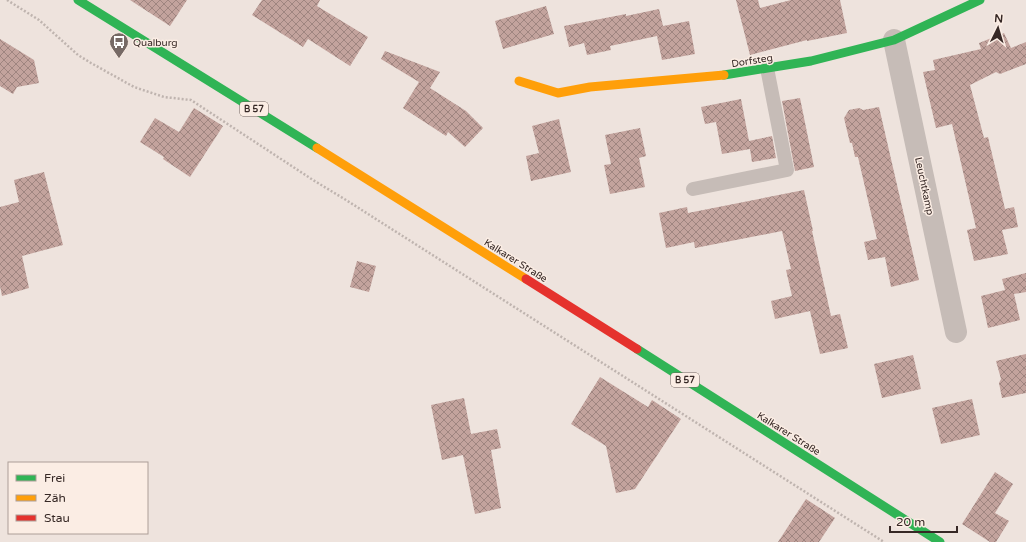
<svg xmlns="http://www.w3.org/2000/svg" width="1026" height="542" viewBox="0 0 1026 542" font-family="'Varela Round',sans-serif">
  <style>
    .building { fill: url(#building-cross-hatch) }
    .lines { fill: none; stroke-linecap: round; stroke-linejoin: round }
    .path { stroke: #bfb4af; stroke-width: 2.5; stroke-dasharray: 2 2; stroke-linecap: butt }
    .lane { stroke: #c6bcb7; stroke-width: 14 }
    .street { stroke: #c6bcb7; stroke-width: 22 }
    .fast { stroke: #30b455; stroke-width: 9 }
    .slow { stroke: #ff9f0a; stroke-width: 9 }
    .jam { stroke: #e5322d; stroke-width: 9 }
    .labels { text-anchor: middle; stroke-width: 3; stroke-linejoin: round; paint-order: stroke }
    .shield { fill: #fbede4; stroke: #71635e; stroke-width: 1 }
    .shield-label { font-size: 9px; font-weight: bold; fill: #362825 }
    .poi-label { font-size: 10px; fill: #362825; stroke: #fbede4; text-anchor: start }
    .street-label { font-size: 10px; fill: #362825; stroke: #fbede4 }
  </style>
  <defs>
    <pattern id="building-cross-hatch" width="8" height="8" patternUnits="userSpaceOnUse"><rect width="8" height="8" fill="#c3a39d"/><path d="M0 0l8 8M0 8l8-8" fill="none" stroke="#9f8580"/></pattern>
  </defs>
  <rect width="100%" height="100%" fill="#eee3dd"/>
  <g class="building">
    <path d="M 130,0 L 187,0 L 170,26 Z"/>
    <path d="M 262,0 L 320,0 L 317,6 L 368,37 L 350,66 L 308,39 L 303,47 L 252,15 Z"/>
    <path d="M 736,0 L 758,0 L 760,8 L 791,0 L 840,0 L 847,33 L 807,41 L 807,40 L 750,55 Z"/>
    <path d="M 546,6 L 554,34 L 503,49 L 495,21 Z"/>
    <path d="M 659,9 L 663,26 L 689,21 L 695,54 L 662,60 L 657,36 L 610,46 L 611,50 L 587,55 L 584,43 L 569,47 L 564,26 L 626,14 L 626,16 Z"/>
    <path d="M 1004,33 L 1011,48 L 1026,42 L 1026,64 L 1000,74 L 996,72 L 970,85 L 984,138 L 988,137 L 1005,209 L 1014,207 L 1018,227 L 1002,230 L 1008,254 L 974,261 L 967,230 L 976,228 L 952,124 L 936,128 L 923,72 L 935,70 L 933,60 L 981,49 L 979,43 Z"/>
    <path d="M 0,39 L 34,60 L 39,83 L 17,87 L 13,94 L 0,86 Z"/>
    <path d="M 385,51 L 440,72 L 430,88 L 466,111 L 483,128 L 465,147 L 448,132 L 446,136 L 403,108 L 419,82 L 381,59 Z"/>
    <path d="M 800,98 L 814,167 L 795,171 L 782,101 Z"/>
    <path d="M 741,99 L 749,141 L 772,136 L 776,158 L 752,162 L 750,149 L 722,154 L 716,122 L 705,124 L 701,107 Z"/>
    <path d="M 879,107 L 919,280 L 891,287 L 885,257 L 868,260 L 864,242 L 877,239 L 858,157 L 855,157 L 852,143 L 850,143 L 844,118 L 849,110 L 859,108 L 863,110 Z"/>
    <path d="M 194,108 L 223,126 L 190,177 L 163,159 L 164,157 L 140,142 L 155,118 L 179,132 Z"/>
    <path d="M 559,119 L 571,172 L 531,181 L 526,156 L 539,153 L 532,126 Z"/>
    <path d="M 640,128 L 646,156 L 639,158 L 645,187 L 610,194 L 604,165 L 611,164 L 605,135 Z"/>
    <path d="M 44,172 L 63,245 L 22,256 L 29,288 L 2,296 L 0,286 L 0,207 L 19,202 L 14,180 Z"/>
    <path d="M 804,190 L 813,231 L 812,231 L 831,316 L 840,314 L 848,348 L 820,354 L 810,311 L 775,319 L 771,301 L 792,296 L 786,270 L 791,269 L 782,231 L 695,248 L 694,242 L 666,248 L 659,213 L 687,207 L 688,213 Z"/>
    <path d="M 357,261 L 376,266 L 369,292 L 350,287 Z"/>
    <path d="M 1026,273 L 1026,292 L 1014,294 L 1020,320 L 988,328 L 981,296 L 1005,290 L 1002,279 Z"/>
    <path d="M 1026,354 L 1026,393 L 1002,398 L 999,383 L 1001,379 L 996,361 Z"/>
    <path d="M 913,355 L 921,389 L 882,398 L 874,364 Z"/>
    <path d="M 600,377 L 648,407 L 652,400 L 681,419 L 635,489 L 616,493 L 606,446 L 571,424 Z"/>
    <path d="M 464,398 L 471,434 L 497,429 L 501,448 L 491,450 L 501,508 L 475,514 L 463,455 L 442,460 L 431,405 Z"/>
    <path d="M 972,399 L 980,435 L 941,444 L 932,408 Z"/>
    <path d="M 995,472 L 1013,484 L 995,513 L 1009,521 L 996,542 L 990,542 L 962,524 Z"/>
    <path d="M 806,499 L 835,518 L 819,542 L 778,542 Z"/>
  </g>
  <g class="lines">
    <path class="path" d="M 7,0 L 39,20 L 78,55 L 91,63 L 134,87 L 164,97 L 191,100 L 313,180 L 346,200 L 884,542"/>
    <path class="lane" d="M 693,189 L 787,170 L 767,68"/>
    <path class="street" d="M 894,40 L 956,332"/>
    <g class="fast">
      <path d="M 78,0 L 317,148"/>
      <path d="M 724,75 L 811,61 L 894,40 L 980,0"/>
      <path d="M 637,349 L 940,542"/>
    </g>
    <g class="slow">
      <path d="M 519,81 L 558,93 L 590,87 L 724,75"/>
      <path d="M 317,148 L 526,279"/>
    </g>
    <path class="jam" d="M 526,279 L 637,349"/>
  </g>
  <defs>
    <symbol id="bus-pin" viewBox="-11 -11 22 30"><path d="M0 17L-7.5 6A9.5 9.5 0 1 1 7.5 6Z" fill="#766965" stroke="#fbede4"/><path d="M-5-6H5V4H4V6H2V4H-2V6H-4V4H-5ZM-3.5-4V0h7V-4ZM-3.5 1.2v1.5H-2V1.2ZM2 1.2v1.5H3.5V1.2Z" fill="#fff"/></symbol>
  </defs>
  <g fill-rule="evenodd">
    <use href="#bus-pin" x="108" y="31" width="22" height="30"/>
  </g>
  <g class="labels">
    <g class="shield">
      <rect x="240" y="102" width="28" height="14" rx="3"/>
      <rect x="671" y="373" width="28" height="14" rx="3"/>
    </g>
    <g class="shield-label">
      <text x="254" y="112">B 57</text>
      <text x="685" y="383">B 57</text>
    </g>
    <g class="poi-label">
      <text x="133" y="46">Qualburg</text>
    </g>
    <g class="street-label">
      <text transform="translate(752 60) rotate(-9)" y="4">Dorfsteg</text>
      <text transform="translate(925 186) rotate(78)" y="4">Leuchtkamp</text>
      <text transform="translate(516 260) rotate(32)" y="4">Kalkarer Straße</text>
      <text transform="translate(789 433) rotate(32)" y="4">Kalkarer Straße</text>
    </g>
  </g>
  <rect x="8" y="462" width="140" height="72" fill="#fbede4" stroke="#ac9e98"/>
  <rect x="16" y="475" width="20" height="6" fill="#30b455" stroke="#ac9e98"/>
  <text x="44" y="482" font-size="12" fill="#362825">Frei</text>
  <rect x="16" y="495" width="20" height="6" fill="#ff9f0a" stroke="#ac9e98"/>
  <text x="44" y="502" font-size="12" fill="#362825">Zäh</text>
  <rect x="16" y="515" width="20" height="6" fill="#e5322d" stroke="#ac9e98"/>
  <text x="44" y="522" font-size="12" fill="#362825">Stau</text>
  <g transform="translate(998 28) rotate(5)" stroke="#fbede4" stroke-width="3" paint-order="stroke">
  <path d="M0-3L7 15L0 10L-7 15Z" fill="#362825"/>
  <text y="-6" font-size="11" font-weight="bold" text-anchor="middle" fill="#362825">N</text>
  </g>
  <path d="M890 526v6h67v-6" fill="none" stroke="#362825" stroke-width="2"/>
  <text x="896" y="526" font-size="12" fill="#362825" stroke="#fbede4" stroke-width="3" paint-order="stroke">20 m</text>
</svg>
